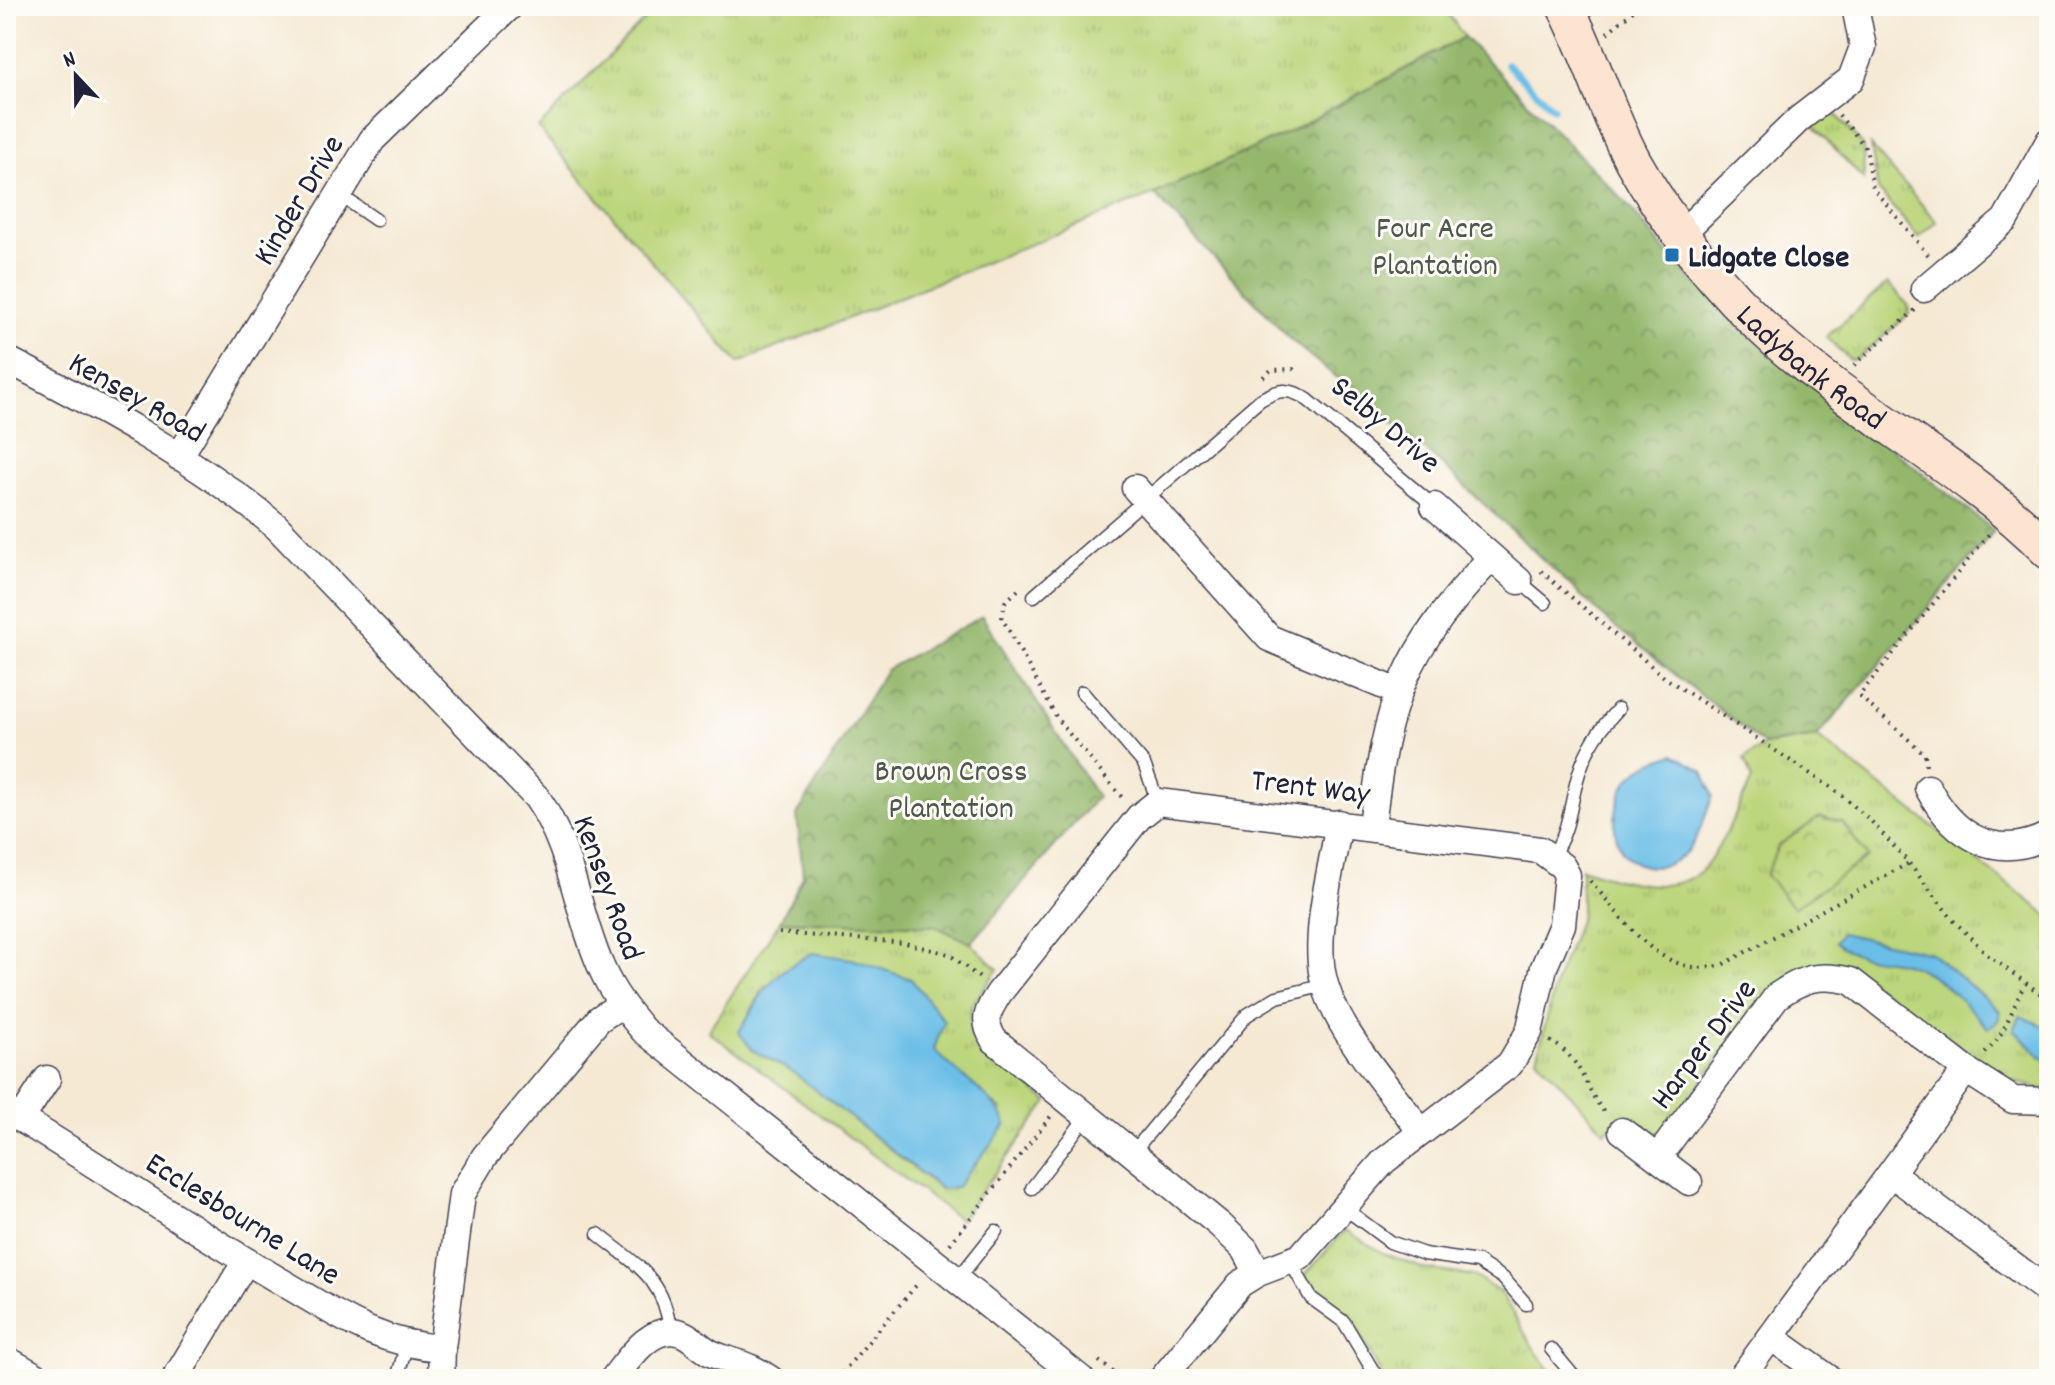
<svg xmlns="http://www.w3.org/2000/svg" width="2055" height="1385" viewBox="0 0 2055 1385" font-family="Dekko,sans-serif">
  <style>
    .grass { fill: url(#grass-tufts); stroke: #6e7c5c; stroke-width: 2; fill-rule: evenodd }
    .forest { fill: url(#forest-crowns); stroke: #5b6c54; stroke-width: 2 }
    .park { fill: url(#park-crowns); stroke: #6e7c5c; stroke-width: 2 }
    .water { fill: #6bbee7; stroke: #467091; stroke-width: 2 }
    .lines { fill: none; stroke-linecap: round; stroke-linejoin: round }
    .stream { stroke: #6bbee7; stroke-width: 7 }
    .lane-casing { stroke: #424052; stroke-width: 15 }
    .street-casing { stroke: #424052; stroke-width: 29 }
    .secondary-casing { stroke: #424052; stroke-width: 39 }
    .path { stroke: #424052; stroke-width: 4; stroke-dasharray: 2 6; stroke-linecap: butt }
    .lane { stroke: #fff; stroke-width: 12 }
    .street { stroke: #fff; stroke-width: 26 }
    .secondary { stroke: #fde4d0; stroke-width: 36 }
    .poi-dot { fill: #1f6fb2; stroke: #fdfcf7; stroke-width: 3 }
    .labels { text-anchor: middle; stroke-width: 6; stroke-linejoin: round; paint-order: stroke }
    .street-label { font-size: 32px; fill: #22223b; stroke: #fdfcf7 }
    .park-label { font-size: 32px; fill: #50584e; stroke: #fdfcf7 }
    .poi-label { font-size: 32px; font-weight: bold; fill: #22223b; stroke: #fdfcf7; text-anchor: start }
  </style>
  <defs>
    <pattern id="grass-tufts" width="24" height="20" patternUnits="userSpaceOnUse" patternTransform="scale(2)"><rect width="24" height="20" fill="#bbd67c"/><path d="M3 7l-1-3M5 7V3M7 7l1-3M15 17l-1-3M17 17v-4M19 17l1-3" fill="none" stroke="#a0b76c"/></pattern>
    <pattern id="forest-crowns" width="20" height="18" patternUnits="userSpaceOnUse" patternTransform="scale(2)"><rect width="20" height="18" fill="#94b76c"/><path d="M2 6a3 3 0 1 1 6 0M12 15a3 3 0 1 1 6 0" fill="none" stroke="#78945a"/></pattern>
    <pattern id="park-crowns" width="20" height="18" patternUnits="userSpaceOnUse" patternTransform="scale(2)"><rect width="20" height="18" fill="#bbd67c"/><path d="M2 6a3 3 0 1 1 6 0M12 15a3 3 0 1 1 6 0" fill="none" stroke="#a0b76c"/></pattern>
  </defs>
  <rect width="100%" height="100%" fill="#fdfcf7"/>
  <filter id="ink" filterUnits="userSpaceOnUse"><feTurbulence type="fractalNoise" baseFrequency=".0125" numOctaves="2"/><feDisplacementMap in="SourceGraphic" scale="16" xChannelSelector="R" yChannelSelector="G"/><feConvolveMatrix kernelMatrix="1 2 1 2 8 2 1 2 1" color-interpolation-filters="sRGB"/></filter>
  <filter id="wash" filterUnits="userSpaceOnUse"><feTurbulence type="fractalNoise" baseFrequency=".006" numOctaves="4" result="noise"/><feDisplacementMap in="SourceGraphic" scale="32" xChannelSelector="R" yChannelSelector="G"/><feGaussianBlur stdDeviation="1.8" result="paint"/><feColorMatrix in="noise" values="0 0 0 0 0 0 0 0 0 0 0 0 0 0 0 0 0 1.4 0 .05"/><feComposite in="paint" operator="in"/></filter>
  <g filter="url(#wash)">
    <rect width="100%" height="100%" fill="#f5e9d4"/>
    <g class="grass">
      <path d="M 658,6 L 1443,6 L 1464,37 L 1289,132 L 1154,194 L 738,363 L 538,128 Z"/>
      <path d="M 1833,111 L 1863,146 L 1864,180 L 1814,126 Z"/>
      <path d="M 1871,146 L 1937,222 L 1919,238 L 1878,190 Z"/>
      <path d="M 1888,283 L 1908,305 L 1909,314 L 1858,358 L 1850,360 L 1826,337 Z"/>
      <path d="M 1817,737 L 2049,916 L 2049,1091 L 2008,1080 L 1847,966 L 1803,967 L 1774,989 L 1661,1134 L 1619,1116 L 1605,1132 L 1537,1058 L 1556,982 L 1581,915 L 1581,868 C 1618,880 1680,902 1709,862 C 1726,838 1738,807 1752,780 L 1744,759 L 1764,745 Z"/>
      <path d="M 780,921 L 935,926 L 971,943 L 998,969 L 972,1005 L 970,1036 L 1048,1102 L 960,1220 L 708,1031 ZM 852,959 L 911,979 L 944,1021 L 934,1049 L 949,1069 L 1002,1110 L 940,1189 L 794,1073 L 752,1050 L 739,1032 L 765,986 Z"/>
      <path d="M 1345,1230 L 1383,1253 L 1425,1269 L 1473,1276 L 1500,1292 L 1536,1352 L 1558,1379 L 1384,1379 L 1354,1323 L 1303,1277 Z"/>
    </g>
    <g class="forest">
      <path d="M 1464,37 L 1625,202 L 1676,264 L 1802,376 L 1994,531 L 1817,737 L 1764,745 L 1608,621 L 1437,460 L 1292,341 L 1154,194 L 1289,132 Z"/>
      <path d="M 982,616 L 1097,797 L 971,943 L 935,926 L 780,921 L 803,876 L 797,815 L 886,670 Z"/>
    </g>
    <path class="park" d="M 1820,817 L 1842,822 L 1868,857 L 1793,908 L 1766,875 L 1778,846 Z"/>
    <g class="water">
      <path d="M 1674,754 L 1703,771 L 1713,796 C 1707,811 1702,828 1694,842 C 1667,887 1600,869 1618,804 C 1622,788 1627,779 1640,769 C 1649,762 1663,758 1674,754 Z"/>
      <path d="M 1841,933 L 1931,953 L 2000,1011 L 1998,1021 L 1988,1028 C 1968,1008 1947,983 1922,970 C 1890,953 1867,967 1835,942 Z"/>
      <path d="M 812,953 L 852,959 L 911,979 L 944,1021 L 934,1049 C 954,1074 998,1097 1006,1125 L 956,1188 L 941,1189 L 794,1073 L 753,1050 L 739,1032 C 767,989 764,979 812,953 Z"/>
      <path d="M 2020,1016 L 2049,1028 L 2049,1064 L 2014,1030 Z"/>
    </g>
    <g class="lines">
      <path class="stream" d="M 1507,64 L 1553,108"/>
    </g>
  </g>
  <g filter="url(#ink)">
    <g class="lines">
      <defs>
        <g id="lane">
          <path d="M 340,195 L 376,220"/>
          <path d="M 1519,581 L 1545,603"/>
          <path d="M 1034,596 L 1260,400 C 1279,389 1289,387 1308,400 L 1434,506"/>
          <path d="M 1082,692 L 1144,764 L 1158,802"/>
          <path d="M 1551,856 C 1570,834 1570,801 1579,773 C 1587,747 1600,729 1618,709"/>
          <path d="M 1133,1152 L 1247,1015 L 1277,997 L 1325,985"/>
          <path d="M 1032,1188 L 1087,1116"/>
          <path d="M 1343,1207 L 1390,1242 L 1424,1254 L 1478,1262 L 1503,1278 L 1526,1304"/>
          <path d="M 598,1234 C 636,1265 664,1278 670,1330"/>
          <path d="M 1291,1263 L 1311,1298 L 1344,1322 L 1378,1379"/>
          <path d="M 957,1280 L 996,1231"/>
          <path d="M 1551,1349 L 1576,1379"/>
          <path d="M 397,1379 L 406,1346"/>
        </g>
        <g id="street">
          <path d="M 1681,234 L 1799,119 L 1851,79 L 1863,47 L 1855,6"/>
          <path d="M 1924,289 L 2005,220 L 2049,141"/>
          <path d="M 6,359 C 96,405 200,462 277,527 L 537,798 C 573,850 576,912 602,969 C 612,992 627,1011 643,1030 L 1081,1379"/>
          <path d="M 179,457 L 372,140 L 510,6"/>
          <path d="M 1135,488 L 1269,638 L 1396,691"/>
          <path d="M 1434,506 L 1519,581"/>
          <path d="M 1928,788 C 1954,837 1996,862 2049,835"/>
          <path d="M 1339,823 C 1332,867 1317,919 1321,964 C 1326,1022 1388,1085 1421,1132"/>
          <path d="M 1372,827 C 1386,700 1403,652 1491,558"/>
          <path d="M 6,1110 C 97,1164 184,1225 275,1278 C 333,1311 374,1344 442,1348"/>
          <path d="M 21,1119 L 47,1079"/>
          <path d="M 1622,1131 L 1689,1182"/>
          <path d="M 1658,1157 L 1777,996 C 1803,978 1819,973 1851,981 L 1966,1070 L 2013,1100 L 2049,1101"/>
          <path d="M 1892,1174 L 2049,1292"/>
          <path d="M 1771,1337 L 1830,1379"/>
          <path d="M 6,1359 L 41,1379"/>
          <path d="M 175,1379 L 246,1261"/>
          <path d="M 441,1379 L 442,1348 L 462,1194 L 485,1156 L 599,1019 L 622,1004"/>
          <path d="M 613,1379 C 628,1360 652,1322 681,1333 C 693,1337 701,1349 713,1354 C 736,1364 747,1363 770,1379"/>
          <path d="M 1162,1379 L 1240,1284 L 1258,1273 L 1300,1257 L 1384,1161 L 1510,1064 L 1529,1032 L 1544,967 L 1562,925 L 1567,875 L 1562,866 L 1540,850 L 1158,802 L 1139,817 L 999,993 C 987,1012 982,1020 994,1040 L 1220,1225 L 1245,1249 L 1258,1273"/>
          <path d="M 1740,1379 L 1966,1070"/>
        </g>
        <g id="secondary">
          <path id="s1" d="M 1565,6 C 1591,56 1606,111 1633,161 C 1669,226 1721,291 1776,340 C 1863,417 1967,468 2049,551"/>
        </g>
      </defs>
      <use href="#lane" class="lane-casing"/>
      <use href="#street" class="street-casing"/>
      <use href="#secondary" class="secondary-casing"/>
      <g class="path">
        <path d="M 1607,33 L 1639,6"/>
        <path d="M 1839,115 L 1866,148 L 1873,188 L 1929,256"/>
        <path d="M 1854,365 L 1915,310"/>
        <path d="M 1263,377 L 1271,370 L 1293,369 L 1298,374"/>
        <path d="M 1541,571 L 1664,677 L 1835,790 L 1870,820 L 1909,863 L 1953,920 L 1989,956 L 2049,1000"/>
        <path d="M 1018,590 L 1005,602 L 1002,618 L 1058,720 L 1124,800"/>
        <path d="M 1926,765 L 1925,754 L 1859,696 L 1989,534"/>
        <path d="M 1590,881 C 1628,922 1659,980 1722,965 L 1909,863"/>
        <path d="M 779,933 L 905,943 L 949,954 L 981,979"/>
        <path d="M 1550,1041 C 1584,1059 1582,1087 1606,1114"/>
        <path d="M 1985,1053 C 2006,1035 2011,1009 2025,984"/>
        <path d="M 950,1244 L 1051,1116"/>
        <path d="M 1099,1361 L 1122,1379"/>
        <path d="M 1394,1372 L 1402,1379"/>
        <path d="M 837,1379 L 919,1282"/>
      </g>
      <use href="#lane" class="lane"/>
      <use href="#street" class="street"/>
      <use href="#secondary" class="secondary"/>
    </g>
  </g>
  <rect class="poi-dot" x="1664" y="247" width="16" height="16" rx="4"/>
  <g class="labels">
    <g class="street-label">
      <text transform="translate(297 199) rotate(-59)" y="11">Kinder Drive</text>
      <text dy="11" stroke="none"><textPath href="#s1" startOffset="444">Ladybank Road</textPath></text>
      <text transform="translate(138 396) rotate(30)" y="11">Kensey Road</text>
      <text transform="translate(1387 423) rotate(40)" y="11">Selby Drive</text>
      <text transform="translate(1311 785) rotate(7)" y="11">Trent Way</text>
      <text transform="translate(610 887) rotate(70)" y="11">Kensey Road</text>
      <text transform="translate(1702 1043) rotate(-53)" y="11">Harper Drive</text>
      <text transform="translate(244 1217) rotate(32)" y="11">Ecclesbourne Lane</text>
    </g>
    <g class="park-label">
      <text x="1435" y="237">Four Acre<tspan x="1435" dy="37">Plantation</tspan></text>
      <text x="951" y="780">Brown Cross<tspan x="951" dy="37">Plantation</tspan></text>
    </g>
    <g class="poi-label">
      <text x="1688" y="266">Lidgate Close</text>
    </g>
  </g>
  <rect width="2055" height="1385" fill="none" stroke="#fdfcf7" stroke-width="32"/>
  <g transform="translate(76 76) rotate(338)" stroke="#fdfcf7" stroke-width="6" paint-order="stroke">
  <path d="M0-6L14 30L0 20L-14 30Z" fill="#22223b"/>
  <text y="-12" font-size="22" font-weight="bold" text-anchor="middle" fill="#22223b">N</text>
  </g>
</svg>
